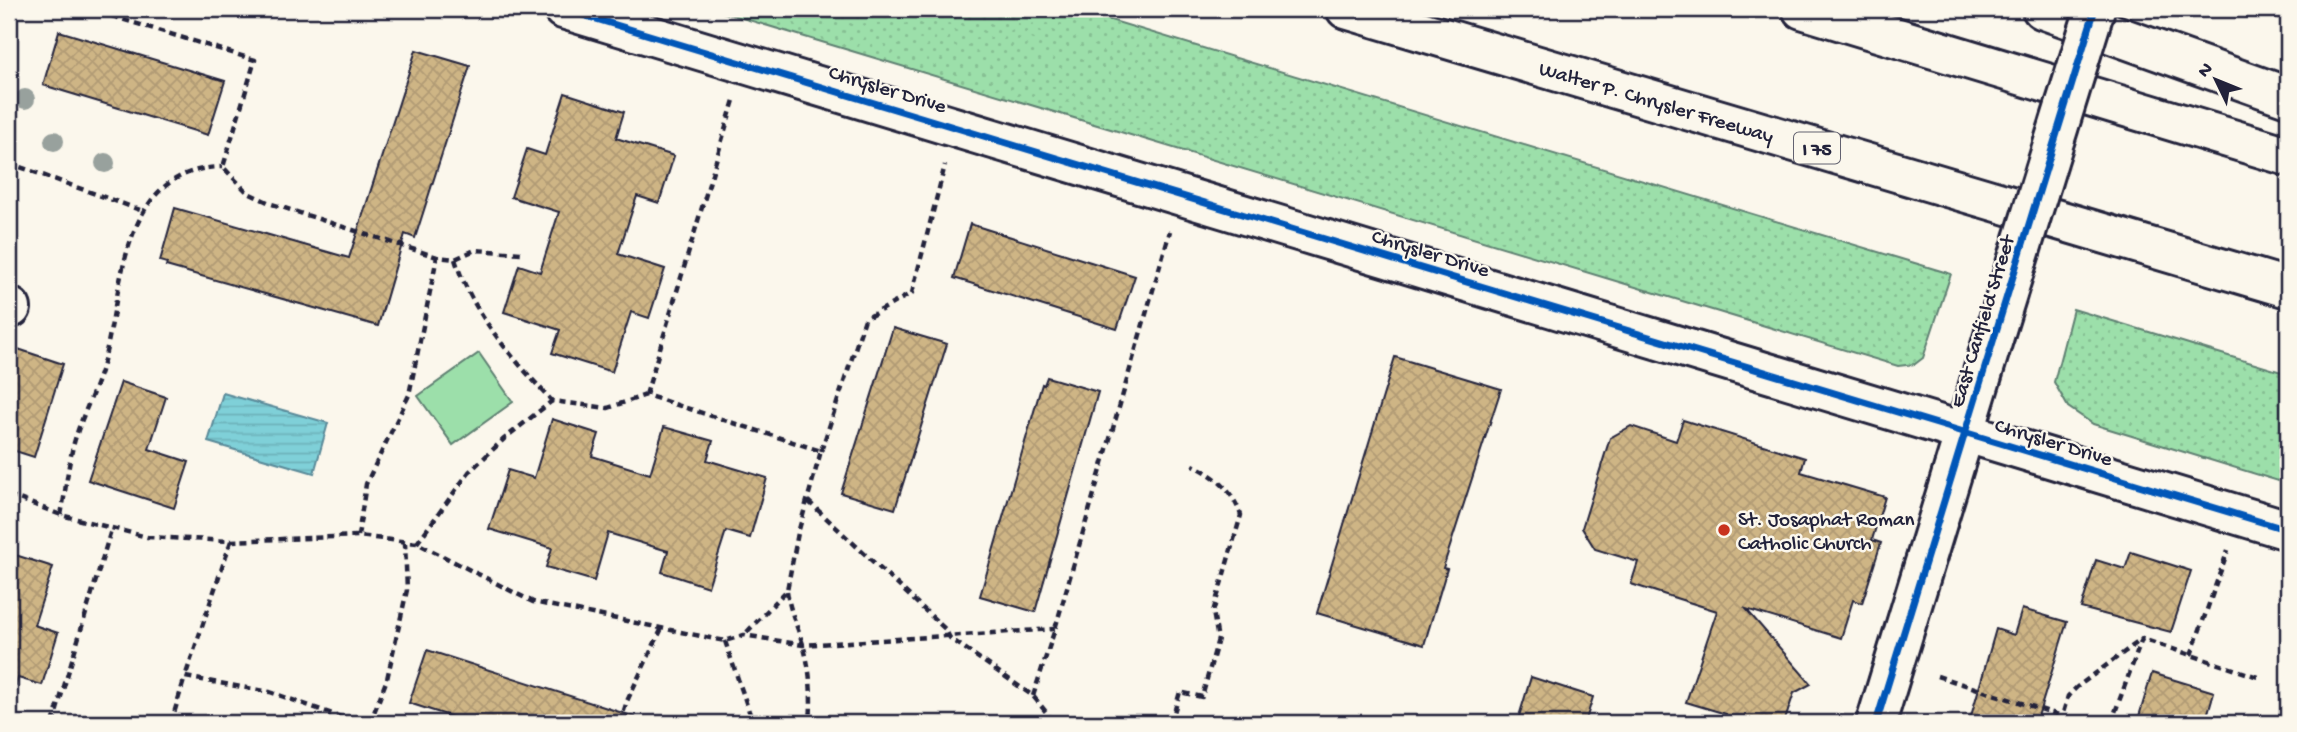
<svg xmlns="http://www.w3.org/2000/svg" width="2297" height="732" viewBox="0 0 2297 732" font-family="'Gochi Hand',sans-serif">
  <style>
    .grass { fill: url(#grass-dots); stroke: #5f8072; stroke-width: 2 }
    .park { fill: #9cdfaa; stroke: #5f8072; stroke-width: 2 }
    .water { fill: url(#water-rules); stroke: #5a8a99; stroke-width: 2 }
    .building { fill: url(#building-cross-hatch); stroke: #22223b; stroke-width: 2 }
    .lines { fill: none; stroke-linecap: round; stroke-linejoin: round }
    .minor-casing { stroke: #22223b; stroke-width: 44 }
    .highway-casing { stroke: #22223b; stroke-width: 44 }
    .path { stroke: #22223b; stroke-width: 4.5; stroke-dasharray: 7 5; stroke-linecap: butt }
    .minor { stroke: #fbf7ec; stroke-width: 38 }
    .highway { stroke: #fbf7ec; stroke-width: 38 }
    .minor-bridge-casing { stroke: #22223b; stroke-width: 44; stroke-linecap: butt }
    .minor-bridge { stroke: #fbf7ec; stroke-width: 38 }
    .cycleway-casing { stroke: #fbf7ec; stroke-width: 11 }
    .cycleway { stroke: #0057b8; stroke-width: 7 }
    .tree { fill: #98a19d }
    .poi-dot { fill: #c8321e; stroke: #fbf7ec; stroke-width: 2.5 }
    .labels { text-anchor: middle; stroke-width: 5; stroke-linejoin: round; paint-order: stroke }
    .shield { fill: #fbf7ec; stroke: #636270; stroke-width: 2 }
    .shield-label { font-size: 19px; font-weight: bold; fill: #22223b }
    .street-label { font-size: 21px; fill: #22223b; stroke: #fbf7ec }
    .poi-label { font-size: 21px; fill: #22223b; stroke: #fbf7ec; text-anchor: start }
  </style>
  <defs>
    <pattern id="grass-dots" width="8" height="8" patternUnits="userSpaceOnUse" patternTransform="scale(1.75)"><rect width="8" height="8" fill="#9cdfaa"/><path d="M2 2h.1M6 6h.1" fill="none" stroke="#86bf93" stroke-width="1.8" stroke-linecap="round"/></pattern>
    <pattern id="water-rules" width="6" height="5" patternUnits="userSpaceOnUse" patternTransform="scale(1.75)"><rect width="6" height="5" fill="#7fd0d8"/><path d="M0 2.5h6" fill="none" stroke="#6db2ba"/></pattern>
    <pattern id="building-cross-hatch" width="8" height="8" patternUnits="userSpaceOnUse" patternTransform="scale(1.75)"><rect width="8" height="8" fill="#ceb585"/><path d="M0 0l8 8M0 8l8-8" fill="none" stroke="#b19b74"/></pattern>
  </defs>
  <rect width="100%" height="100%" fill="#fbf7ec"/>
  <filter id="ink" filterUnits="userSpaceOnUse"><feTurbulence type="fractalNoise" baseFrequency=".0143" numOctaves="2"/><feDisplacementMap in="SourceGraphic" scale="14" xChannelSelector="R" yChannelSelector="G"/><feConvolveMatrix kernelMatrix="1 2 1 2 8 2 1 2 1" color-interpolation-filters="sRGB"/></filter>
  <g filter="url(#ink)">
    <g class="grass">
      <path d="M 712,9 L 1074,9 L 1951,274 L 1923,358 L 1915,364 L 1898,366 Z"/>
      <path d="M 2073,309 L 2288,374 L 2288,484 L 2093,424 L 2068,407 L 2054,382 Z"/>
    </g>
    <path class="park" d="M 479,353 L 513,402 L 453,445 L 418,396 Z"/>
    <path class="water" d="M 223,393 L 328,423 L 314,473 L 208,442 Z"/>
    <g class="building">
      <path d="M 59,31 L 225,81 L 208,135 L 43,85 Z"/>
      <path d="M 416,50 L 470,66 L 415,238 L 405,234 L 378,326 L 166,266 L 167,263 L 160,261 L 175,208 L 349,258 Z"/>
      <path d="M 565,93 L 624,112 L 616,138 L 674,156 L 659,203 L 637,196 L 618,254 L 665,269 L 649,318 L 631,312 L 612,372 L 552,353 L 560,330 L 504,312 L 519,265 L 540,272 L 559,212 L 511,197 L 527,149 L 545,155 Z"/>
      <path d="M 970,224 L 1135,276 L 1117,329 L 954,278 Z"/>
      <path d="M 893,328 L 947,344 L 895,509 L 841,493 Z"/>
      <path d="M 9,346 L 63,364 L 34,457 L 9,449 Z"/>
      <path d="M 1395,357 L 1501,389 L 1443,568 L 1447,569 L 1424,645 L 1317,613 Z"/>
      <path d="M 1047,377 L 1098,392 L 1035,612 L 980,596 L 1042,384 L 1044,385 Z"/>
      <path d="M 121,382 L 166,397 L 149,449 L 189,462 L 174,508 L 88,480 Z"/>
      <path d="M 552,419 L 599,434 L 592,456 L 650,474 L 664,427 L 713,441 L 707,460 L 767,478 L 750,538 L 726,531 L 708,587 L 662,572 L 668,551 L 608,533 L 594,581 L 546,567 L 552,548 L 489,529 L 508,470 L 534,478 Z"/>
      <path d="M 1683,420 L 1805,458 L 1801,472 L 1885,497 L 1872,540 L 1881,543 L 1862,603 L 1853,600 L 1841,638 L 1746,609 L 1811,684 L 1794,693 L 1784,723 L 1724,723 L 1726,714 L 1686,702 L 1717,611 L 1631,584 L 1638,562 L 1595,549 L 1582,528 L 1610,438 L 1631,426 L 1676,441 Z"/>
      <path d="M 2131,552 L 2191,571 L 2171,632 L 2081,608 L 2096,560 L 2125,569 Z"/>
      <path d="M 9,553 L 53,567 L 34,625 L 58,633 L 42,685 L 18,678 L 16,685 L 9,684 Z"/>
      <path d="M 2022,609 L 2067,622 L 2036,723 L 1969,723 L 1996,629 L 2014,635 Z"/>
      <path d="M 427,650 L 635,717 L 634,723 L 471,723 L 409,703 Z"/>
      <path d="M 2152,673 L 2214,692 L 2205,723 L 2137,723 Z"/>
      <path d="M 1531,677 L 1593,697 L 1585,723 L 1517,723 Z"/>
    </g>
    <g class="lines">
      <defs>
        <g id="minor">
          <path d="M 563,9 L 2288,530"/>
          <path d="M 9,307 L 11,308"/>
          <path d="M 1876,723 L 1994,336"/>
        </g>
        <g id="highway">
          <path id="s1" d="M 1346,9 L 2288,288"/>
          <path d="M 1802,9 L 2288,156"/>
          <path d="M 2042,9 L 2288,97"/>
        </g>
      </defs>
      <use href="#minor" class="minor-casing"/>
      <use href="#highway" class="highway-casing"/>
      <g class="path">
        <path d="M 89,9 L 255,60 L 223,167 L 248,193 L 272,204 L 437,257 L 455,259 L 475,250 L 522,253"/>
        <path d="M 9,163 L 143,211"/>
        <path d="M 455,259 C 473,316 513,358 552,401 L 608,408 L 646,395 L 821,451 L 798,533 L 787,590 L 745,634"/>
        <path d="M 646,395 L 734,100"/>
        <path d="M 821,451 L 865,319 L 912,293 L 945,165"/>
        <path d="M 9,495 L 61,515 L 147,537 L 231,541 L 358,536 L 417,543 L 533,602 L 725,641 L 744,635 L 803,645 L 1055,629"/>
        <path d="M 808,501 L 945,629 L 950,638 L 1033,696 L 1055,723"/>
        <path d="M 61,515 C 66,490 68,461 76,436 C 83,414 94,393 101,371 C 124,296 116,168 223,167"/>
        <path d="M 358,536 L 366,484 L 409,395 L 437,257"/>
        <path d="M 231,541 L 185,677 L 270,692 L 358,723"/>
        <path d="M 417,543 L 469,472 L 504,439 L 552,401"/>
        <path d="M 787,591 C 790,613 798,627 804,648 C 811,673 812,697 810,723"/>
        <path d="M 725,641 L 753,723"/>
        <path d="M 2191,655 L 2228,550"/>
        <path d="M 1937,676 L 2062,716"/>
        <path d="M 1033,696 L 1055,629 L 1170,231"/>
        <path d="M 53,723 L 111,530"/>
        <path d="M 171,723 L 185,677"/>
        <path d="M 370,723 L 387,679 L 407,590 L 405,543"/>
        <path d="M 620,723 L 627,701 L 662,628"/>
        <path d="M 1171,723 L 1180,692 L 1202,697 L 1218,639 L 1213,612 L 1241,515 C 1231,489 1217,477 1193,465"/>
        <path d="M 2060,723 L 2068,696 L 2077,687 L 2142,639"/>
        <path d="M 2111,723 L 2142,639 L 2261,678"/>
      </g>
      <use href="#minor" class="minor"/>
      <use href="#highway" class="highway"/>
      <defs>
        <path id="minor-bridge" d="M 1994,336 L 2095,9"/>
      </defs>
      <use href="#minor-bridge" class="minor-bridge-casing"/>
      <use href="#minor-bridge" class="minor-bridge"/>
      <defs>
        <g id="cycleway">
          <path d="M 563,9 L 2288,530"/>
          <path d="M 1876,723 L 2095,9"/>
        </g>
      </defs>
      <use href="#cycleway" class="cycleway-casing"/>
      <use href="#cycleway" class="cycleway"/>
    </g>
    <g class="tree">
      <circle cx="25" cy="99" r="10"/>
      <circle cx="54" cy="141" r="10"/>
      <circle cx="105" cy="163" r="10"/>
    </g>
  </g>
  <circle class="poi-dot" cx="1724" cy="530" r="7"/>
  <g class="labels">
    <rect class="shield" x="1794" y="132.5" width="46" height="31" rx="5"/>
    <g class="shield-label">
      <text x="1817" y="155">I 75</text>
    </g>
    <g class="street-label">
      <text transform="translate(888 88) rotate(17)" y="7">Chrysler Drive</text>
      <text dy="7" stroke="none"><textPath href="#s1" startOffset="324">Walter P. Chrysler Freeway</textPath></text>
      <text transform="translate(1431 252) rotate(17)" y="7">Chrysler Drive</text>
      <text transform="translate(1981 321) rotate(-73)" y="7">East Canfield Street</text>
      <text transform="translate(2054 441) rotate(17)" y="7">Chrysler Drive</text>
    </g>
    <g class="poi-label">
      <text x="1738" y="525">St. Josaphat Roman<tspan x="1738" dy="24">Catholic Church</tspan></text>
    </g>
  </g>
  <rect width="2297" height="732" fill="none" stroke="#fbf7ec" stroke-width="35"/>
  <rect x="18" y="18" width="2262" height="697" fill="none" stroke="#22223b" stroke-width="2.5" filter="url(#ink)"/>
  <g transform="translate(2216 80) rotate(313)" stroke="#fbf7ec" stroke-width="5" paint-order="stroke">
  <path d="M0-5L12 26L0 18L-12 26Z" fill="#22223b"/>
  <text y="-10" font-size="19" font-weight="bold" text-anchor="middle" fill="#22223b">N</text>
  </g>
</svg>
